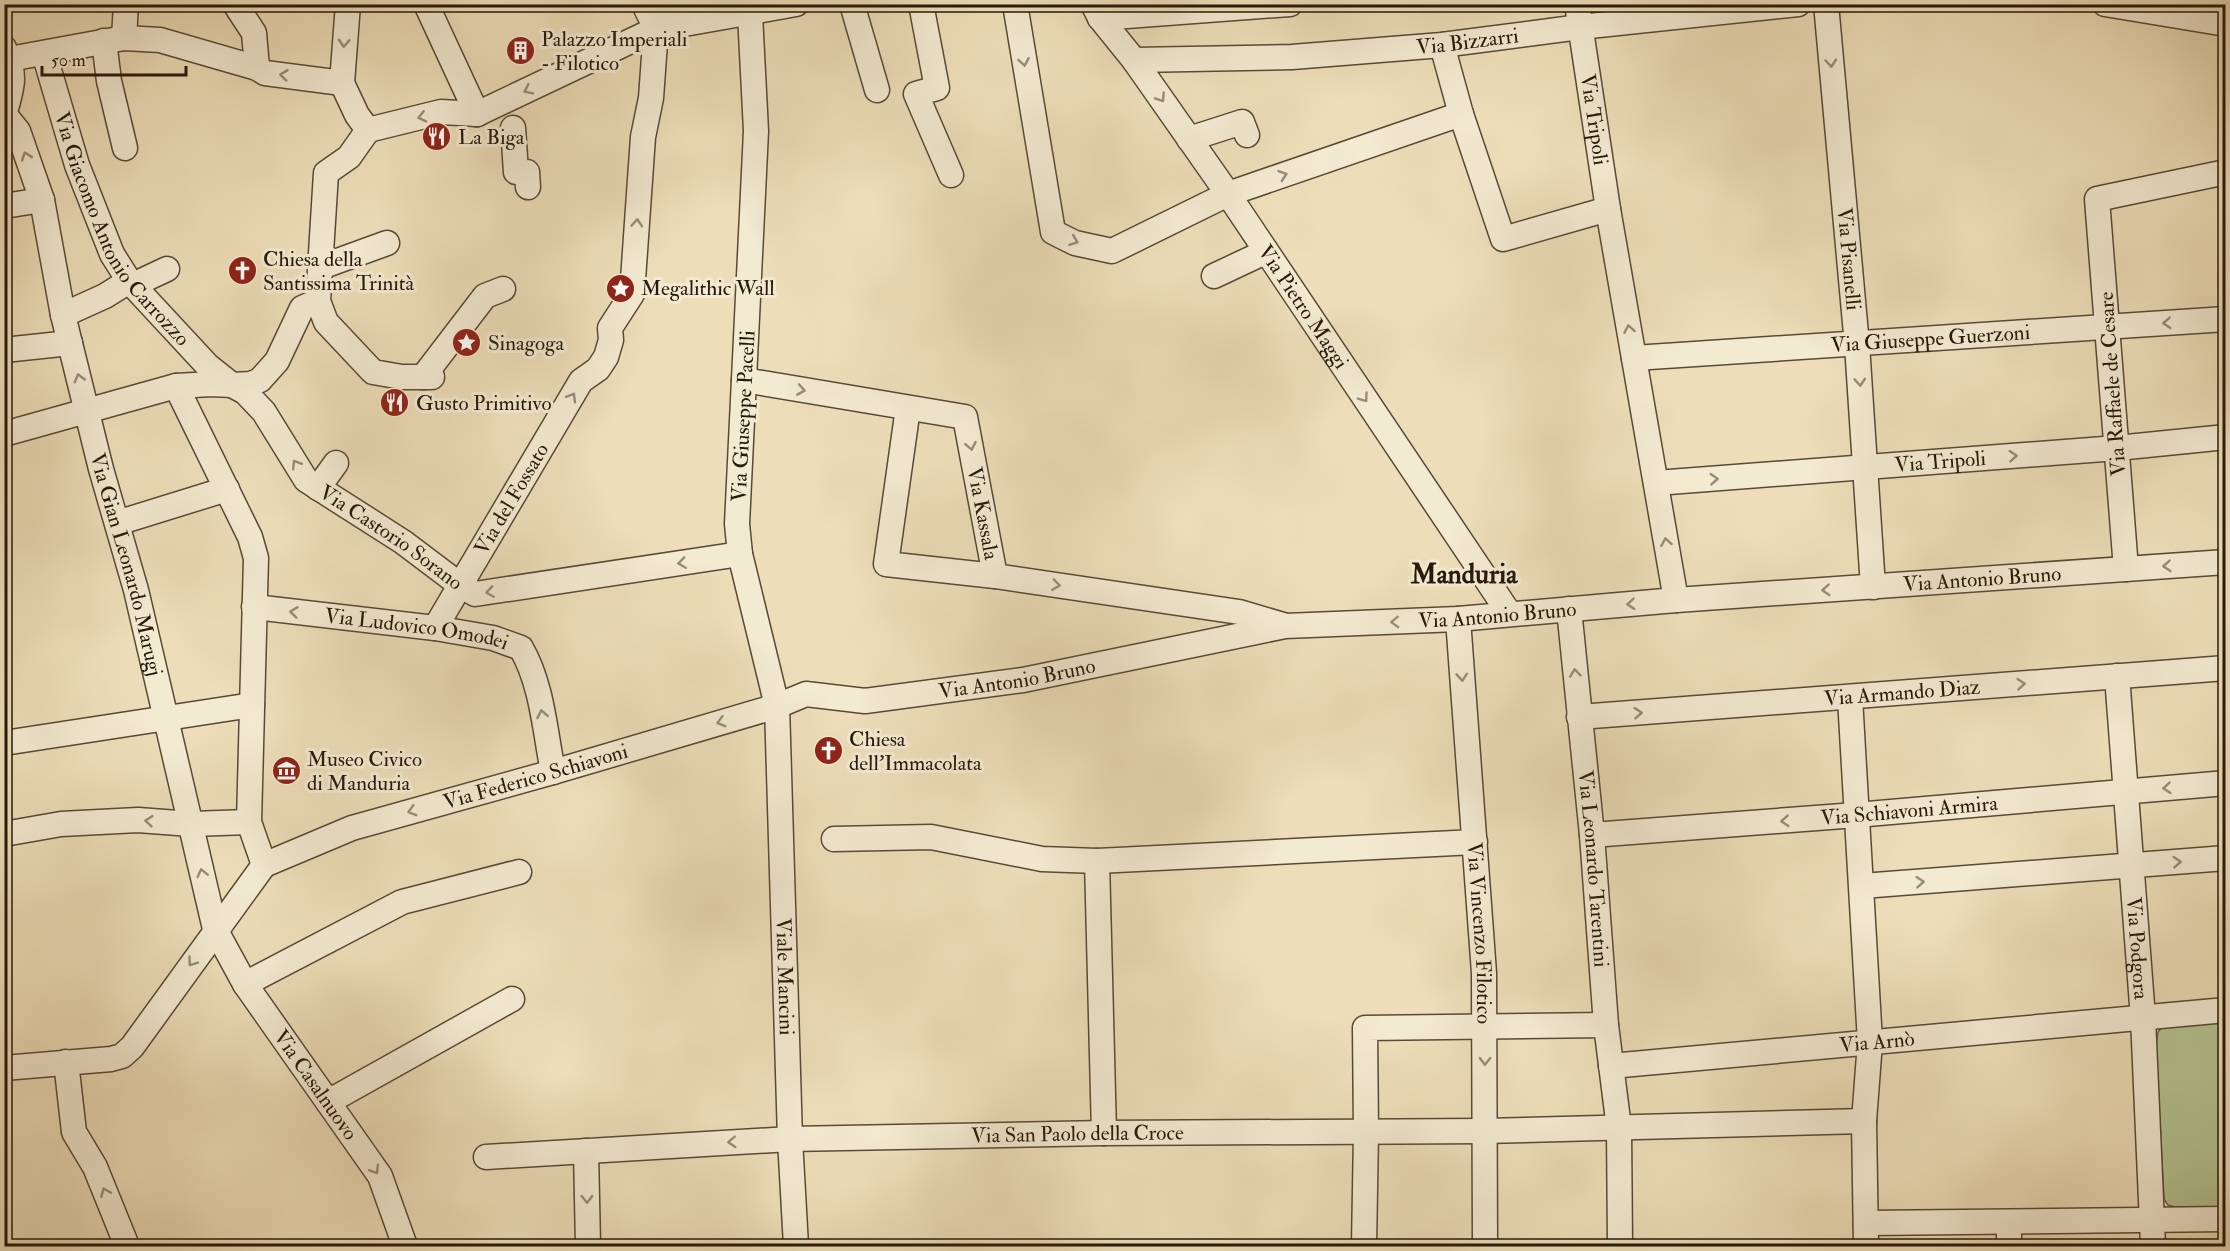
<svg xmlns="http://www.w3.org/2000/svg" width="2230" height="1251" viewBox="0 0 2230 1251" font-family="'IM FELL Double Pica',serif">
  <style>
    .green { fill: #b4c292; stroke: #6e6e4e; stroke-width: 1.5 }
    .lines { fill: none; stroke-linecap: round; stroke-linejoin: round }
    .minor-casing { stroke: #584a36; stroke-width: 27 }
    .minor { stroke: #f3ead2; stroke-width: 24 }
    .oneway { stroke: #978c78 }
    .labels { text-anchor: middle; stroke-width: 6; stroke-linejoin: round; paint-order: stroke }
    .poi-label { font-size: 21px; fill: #27190b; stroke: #f3ead2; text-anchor: start }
    .street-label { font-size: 21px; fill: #27190b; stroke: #f3ead2 }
    .district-label { font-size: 27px; font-weight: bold; fill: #27190b; stroke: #f3ead2 }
  </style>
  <rect width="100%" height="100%" fill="#eddeb9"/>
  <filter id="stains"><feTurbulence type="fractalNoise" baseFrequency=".00333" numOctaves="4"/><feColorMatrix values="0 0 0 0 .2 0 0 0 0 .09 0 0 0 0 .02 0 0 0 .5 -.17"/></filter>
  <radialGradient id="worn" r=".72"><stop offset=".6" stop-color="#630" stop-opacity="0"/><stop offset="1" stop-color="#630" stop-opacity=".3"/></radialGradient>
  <path class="green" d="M 2225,1022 L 2225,1208 L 2175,1207 L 2168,1205 L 2164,1199 L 2156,1046 L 2158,1032 L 2162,1027 Z"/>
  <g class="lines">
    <defs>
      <g id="minor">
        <path d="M 235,4 L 254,33 L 257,68"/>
        <path d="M 426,4 L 477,114"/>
        <path d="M 644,4 L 656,29"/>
        <path d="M 666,4 L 672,16 L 696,12"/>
        <path d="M 852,4 L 877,90"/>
        <path d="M 921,4 L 937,88 L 916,94 L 951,175"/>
        <path d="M 1015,4 L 1053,232 L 1075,243 L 1112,251 L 1228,194 L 1461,114"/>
        <path id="s1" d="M 1093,4 L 1100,18 L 1134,60 L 1228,194 L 1509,613"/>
        <path id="s2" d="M 1577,4 L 1608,209 L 1676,600"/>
        <path id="s3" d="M 1826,4 L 1857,345 L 1873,587"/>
        <path d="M 2105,4 L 2226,24"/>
        <path id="s4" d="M 750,14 L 756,131 L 737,524 L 740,554 L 777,706 L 790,1139 L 796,1246"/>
        <path d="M 1100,18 L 1290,4"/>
        <path d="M 124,38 L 126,4"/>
        <path d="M 104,41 L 109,81 L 125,148"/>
        <path d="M 1442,45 L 1461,114 L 1503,239 L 1608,209"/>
        <path d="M 4,48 C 17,74 12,89 4,115"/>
        <path id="s5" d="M 44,53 L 77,165 L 112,254 L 129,281 L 207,365 L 232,385 L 245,392 L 264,412 L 306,480 L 403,542 L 460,585 L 475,594 L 740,554"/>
        <path d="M 4,60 L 124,38 L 160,40 L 257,68 L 265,73 L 342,83"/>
        <path id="s6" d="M 1134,60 L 1292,57 L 1442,45 L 1580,27 L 1798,4"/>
        <path d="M 342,83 L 357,115 L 368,130 L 349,157 L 326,173 L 318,301 L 326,322 L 373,372 L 402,377 L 432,377"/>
        <path d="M 342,83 L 348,4"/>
        <path d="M 477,114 L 656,29 L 796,4"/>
        <path id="s7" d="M 5,115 L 18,131 L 42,200 L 63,315 L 101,469 L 136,590 L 215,929 L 245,984 L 380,1176 L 405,1246"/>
        <path d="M 513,128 L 516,172 L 527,172 L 528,187"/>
        <path d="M 368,130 L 441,112 L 477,114"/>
        <path d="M 1189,139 L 1242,122 L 1247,135"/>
        <path d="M 4,206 L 42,200"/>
        <path d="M 321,267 L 387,243"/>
        <path d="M 1214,276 L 1265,252"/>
        <path d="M 133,285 L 167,269"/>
        <path d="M 63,315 L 105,296 L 129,281"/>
        <path d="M 4,350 L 70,343"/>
        <path id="s8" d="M 1634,358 L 2226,319"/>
        <path d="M 423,377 L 485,296 L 503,289"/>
        <path id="s9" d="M 744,380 L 965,417 L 995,576 L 1239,612 L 1283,625"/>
        <path d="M 176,386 L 250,537 L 256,558 L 249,822 L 264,865"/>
        <path d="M 908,408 L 886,564 L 995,576"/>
        <path d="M 4,434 L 176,386 L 212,384 L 232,385 L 251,384 L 260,380 L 277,361 L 302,308 L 318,301"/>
        <path id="s10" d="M 1656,483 L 2117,448 L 2226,437"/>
        <path d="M 318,488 L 336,463"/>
        <path d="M 117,523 L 227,489"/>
        <path d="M 2126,569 L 2097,199 L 2226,172"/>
        <path id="s11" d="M 254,607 L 435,628 L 493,638 L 521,648 C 542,684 545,731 553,772"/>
        <path id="s12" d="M 1569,609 L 1592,835 L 1606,1025 L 1619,1128 L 1620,1246"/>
        <path id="s13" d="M 1458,619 L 1484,973 L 1485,1246"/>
        <path id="s14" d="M 435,628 L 581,381 L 598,369 L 606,357 L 611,340 L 610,328 L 632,294 L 643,137 L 651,98 L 656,29"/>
        <path id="s15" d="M 2117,676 L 2143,1018 L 2153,1246"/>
        <path d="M 1850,698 L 1870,1042 L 1864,1121 L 1866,1246"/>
        <path id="s16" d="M 1579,717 L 2226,668"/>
        <path d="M 4,743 L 252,705"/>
        <path d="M 4,834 L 61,824 L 138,820 L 191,824 L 249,822"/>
        <path id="s17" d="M 1592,835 L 1856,815 L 2226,783"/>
        <path d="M 834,839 L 931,837 L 1042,859 L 1097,861 L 1475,842"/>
        <path d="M 1097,861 L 1104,1133"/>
        <path id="s18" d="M 264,865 L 352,828 L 553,772 L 777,706 L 806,694 L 865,701 L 1023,680 L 1285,626 L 1458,619 L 1676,600 L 2226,562"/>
        <path d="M 1862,886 L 2226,858"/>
        <path d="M 245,984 L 402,902 L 519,872"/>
        <path d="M 66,1062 L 74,1132 L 95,1167 L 127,1246"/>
        <path id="s19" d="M 1611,1066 L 2226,1010"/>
        <path d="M 4,1068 L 111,1059 L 122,1056 L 132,1047 L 264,865"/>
        <path d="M 328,1102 L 512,999"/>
        <path d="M 586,1151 L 588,1246"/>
        <path id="s20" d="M 486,1157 L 790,1139 L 1104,1133 L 1484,1131 L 1864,1121"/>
        <path d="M 2009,1222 L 2009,1246"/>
        <path d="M 1866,1223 L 2226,1219"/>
        <path d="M 1364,1246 L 1366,1133 L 1365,1028 L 1606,1025"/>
      </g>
    </defs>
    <use href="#minor" class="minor-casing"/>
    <use href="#minor" class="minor"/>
  </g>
  <defs><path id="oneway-chevron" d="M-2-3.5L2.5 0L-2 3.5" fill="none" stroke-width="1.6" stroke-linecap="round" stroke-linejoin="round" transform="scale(1.5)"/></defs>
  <g class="oneway">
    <use href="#oneway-chevron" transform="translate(344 43) rotate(93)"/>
    <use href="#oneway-chevron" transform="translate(1024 62) rotate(80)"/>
    <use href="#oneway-chevron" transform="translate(1831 63) rotate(85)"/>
    <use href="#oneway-chevron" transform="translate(284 75) rotate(-173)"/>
    <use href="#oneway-chevron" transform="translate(528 90) rotate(154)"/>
    <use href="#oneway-chevron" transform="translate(1161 98) rotate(56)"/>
    <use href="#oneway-chevron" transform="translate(422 117) rotate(167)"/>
    <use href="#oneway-chevron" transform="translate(26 156) rotate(-109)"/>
    <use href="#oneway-chevron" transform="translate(1283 175) rotate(-19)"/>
    <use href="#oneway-chevron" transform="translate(637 223) rotate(-86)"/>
    <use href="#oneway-chevron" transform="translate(1074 241) rotate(21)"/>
    <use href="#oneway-chevron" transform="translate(2167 323) rotate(176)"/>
    <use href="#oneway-chevron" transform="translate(1629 329) rotate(-100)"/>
    <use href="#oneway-chevron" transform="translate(79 378) rotate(-105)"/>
    <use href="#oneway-chevron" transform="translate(1860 382) rotate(86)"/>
    <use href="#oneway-chevron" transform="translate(801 390) rotate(10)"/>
    <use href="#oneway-chevron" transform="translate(572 397) rotate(-59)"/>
    <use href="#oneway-chevron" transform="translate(1364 398) rotate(55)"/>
    <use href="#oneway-chevron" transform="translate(971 446) rotate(79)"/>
    <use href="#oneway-chevron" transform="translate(2013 456) rotate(-4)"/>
    <use href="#oneway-chevron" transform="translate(296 464) rotate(-122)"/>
    <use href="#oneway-chevron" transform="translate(1714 479) rotate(-4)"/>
    <use href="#oneway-chevron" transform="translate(1666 542) rotate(-100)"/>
    <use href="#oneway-chevron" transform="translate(682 563) rotate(172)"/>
    <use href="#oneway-chevron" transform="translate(2167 566) rotate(176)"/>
    <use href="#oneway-chevron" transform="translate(1056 585) rotate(8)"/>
    <use href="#oneway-chevron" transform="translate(1826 590) rotate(176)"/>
    <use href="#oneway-chevron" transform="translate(490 592) rotate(172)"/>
    <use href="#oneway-chevron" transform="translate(1631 604) rotate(175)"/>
    <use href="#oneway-chevron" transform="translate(294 612) rotate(-173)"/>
    <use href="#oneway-chevron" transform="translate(1395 622) rotate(178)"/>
    <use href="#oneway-chevron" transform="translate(1575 673) rotate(-96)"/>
    <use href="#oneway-chevron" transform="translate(1462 677) rotate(86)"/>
    <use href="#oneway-chevron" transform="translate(2021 684) rotate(-5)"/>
    <use href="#oneway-chevron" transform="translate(1638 713) rotate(-4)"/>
    <use href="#oneway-chevron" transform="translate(542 714) rotate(-101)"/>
    <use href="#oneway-chevron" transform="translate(721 722) rotate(164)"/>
    <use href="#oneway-chevron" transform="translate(2167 788) rotate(175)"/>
    <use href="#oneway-chevron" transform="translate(412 811) rotate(164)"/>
    <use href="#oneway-chevron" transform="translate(149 821) rotate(-175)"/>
    <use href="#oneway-chevron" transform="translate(1785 821) rotate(176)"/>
    <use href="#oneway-chevron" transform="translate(2177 862) rotate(-4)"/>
    <use href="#oneway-chevron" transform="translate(202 873) rotate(-103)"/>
    <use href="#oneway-chevron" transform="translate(1920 882) rotate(-4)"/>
    <use href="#oneway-chevron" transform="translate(192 962) rotate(125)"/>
    <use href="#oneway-chevron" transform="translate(1485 1061) rotate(91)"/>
    <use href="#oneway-chevron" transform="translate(732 1142) rotate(177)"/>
    <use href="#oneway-chevron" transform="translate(375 1170) rotate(58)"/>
    <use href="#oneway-chevron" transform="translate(105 1192) rotate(-112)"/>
    <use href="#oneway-chevron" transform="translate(587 1199) rotate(89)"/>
  </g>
  <defs>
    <symbol id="building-disc" viewBox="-11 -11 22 22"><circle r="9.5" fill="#8f2418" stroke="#f3ead2"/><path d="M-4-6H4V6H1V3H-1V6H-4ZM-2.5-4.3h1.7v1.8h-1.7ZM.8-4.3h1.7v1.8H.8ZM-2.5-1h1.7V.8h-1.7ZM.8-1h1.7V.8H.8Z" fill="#fff"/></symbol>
    <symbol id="restaurant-disc" viewBox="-11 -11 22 22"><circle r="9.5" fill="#8f2418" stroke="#f3ead2"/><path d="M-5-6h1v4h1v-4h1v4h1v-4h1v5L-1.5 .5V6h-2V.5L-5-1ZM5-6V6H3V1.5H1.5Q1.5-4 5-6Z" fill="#fff"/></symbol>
    <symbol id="church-disc" viewBox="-11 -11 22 22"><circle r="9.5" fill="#8f2418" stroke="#f3ead2"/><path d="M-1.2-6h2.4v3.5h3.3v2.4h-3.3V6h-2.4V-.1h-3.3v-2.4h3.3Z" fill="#fff"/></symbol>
    <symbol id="sight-disc" viewBox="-11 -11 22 22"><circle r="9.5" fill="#8f2418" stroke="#f3ead2"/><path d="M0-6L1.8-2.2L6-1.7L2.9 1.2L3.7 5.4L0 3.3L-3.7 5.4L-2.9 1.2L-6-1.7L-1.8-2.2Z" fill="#fff"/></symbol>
    <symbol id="museum-disc" viewBox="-11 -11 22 22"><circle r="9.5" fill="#8f2418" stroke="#f3ead2"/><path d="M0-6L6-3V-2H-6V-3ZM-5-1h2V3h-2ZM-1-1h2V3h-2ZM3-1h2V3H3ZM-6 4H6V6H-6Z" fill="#fff"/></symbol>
  </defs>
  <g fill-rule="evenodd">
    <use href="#building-disc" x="504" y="34" width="33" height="33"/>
    <use href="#restaurant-disc" x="420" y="120" width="33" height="33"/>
    <use href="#church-disc" x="226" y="254" width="33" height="33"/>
    <use href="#sight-disc" x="604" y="272" width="33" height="33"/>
    <use href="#sight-disc" x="450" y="326" width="33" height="33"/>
    <use href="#restaurant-disc" x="378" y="386" width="33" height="33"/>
    <use href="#church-disc" x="812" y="734" width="33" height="33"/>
    <use href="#museum-disc" x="270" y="754" width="33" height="33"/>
  </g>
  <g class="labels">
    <g class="poi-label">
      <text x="541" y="46">Palazzo Imperiali<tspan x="541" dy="24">- Filotico</tspan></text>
      <text x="458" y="144">La Biga</text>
      <text x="263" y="266">Chiesa della<tspan x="263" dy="24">Santissima Trinità</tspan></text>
      <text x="641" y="295">Megalithic Wall</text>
      <text x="488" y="350">Sinagoga</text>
      <text x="416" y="410">Gusto Primitivo</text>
      <text x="849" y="746">Chiesa<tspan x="849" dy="24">dell'Immacolata</tspan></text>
      <text x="307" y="766">Museo Civico<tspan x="307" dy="24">di Manduria</tspan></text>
    </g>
    <g class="street-label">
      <text dy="7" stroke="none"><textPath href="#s6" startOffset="334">Via Bizzarri</textPath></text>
      <text dy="7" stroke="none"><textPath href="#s2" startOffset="117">Via Tripoli</textPath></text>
      <text dy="7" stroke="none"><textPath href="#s5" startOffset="195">Via Giacomo Antonio Carrozzo</textPath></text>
      <text dy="7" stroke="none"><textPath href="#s3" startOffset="256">Via Pisanelli</textPath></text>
      <text dy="7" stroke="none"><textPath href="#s1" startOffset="369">Via Pietro Maggi</textPath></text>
      <text dy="7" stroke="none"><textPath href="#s8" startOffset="297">Via Giuseppe Guerzoni</textPath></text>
      <text transform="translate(2112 384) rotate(-94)" y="7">Via Raffaele de Cesare</text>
      <text transform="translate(743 416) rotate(-87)" y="7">Via Giuseppe Pacelli</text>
      <text dy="7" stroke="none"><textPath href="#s10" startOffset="285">Via Tripoli</textPath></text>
      <text dy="7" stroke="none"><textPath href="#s14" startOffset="150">Via del Fossato</textPath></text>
      <text dy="7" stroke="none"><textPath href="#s9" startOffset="322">Via Kassala</textPath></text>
      <text dy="7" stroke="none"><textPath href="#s5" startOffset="616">Via Castorio Sorano</textPath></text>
      <text dy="7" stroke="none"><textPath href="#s7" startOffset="468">Via Gian Leonardo Marugj</textPath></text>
      <text dy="7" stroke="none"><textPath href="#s18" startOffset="1754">Via Antonio Bruno</textPath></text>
      <text dy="7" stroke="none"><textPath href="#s18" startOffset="1268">Via Antonio Bruno</textPath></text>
      <text dy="7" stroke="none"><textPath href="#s11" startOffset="164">Via Ludovico Omodei</textPath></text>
      <text dy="7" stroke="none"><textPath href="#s18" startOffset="782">Via Antonio Bruno</textPath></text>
      <text dy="7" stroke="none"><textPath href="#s16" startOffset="324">Via Armando Diaz</textPath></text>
      <text dy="7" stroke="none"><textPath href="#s18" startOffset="286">Via Federico Schiavoni</textPath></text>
      <text dy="7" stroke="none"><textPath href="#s17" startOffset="318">Via Schiavoni Armira</textPath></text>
      <text dy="7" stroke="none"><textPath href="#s12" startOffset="261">Via Leonardo Tarentini</textPath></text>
      <text dy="7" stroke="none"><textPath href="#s13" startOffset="315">Via Vincenzo Filotico</textPath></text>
      <text dy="7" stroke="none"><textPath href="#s15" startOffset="273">Via Podgora</textPath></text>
      <text dy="7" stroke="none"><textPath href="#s4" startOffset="968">Viale Mancini</textPath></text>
      <text dy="7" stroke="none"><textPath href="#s19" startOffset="267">Via Arnò</textPath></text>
      <text dy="7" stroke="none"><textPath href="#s7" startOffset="1029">Via Casalnuovo</textPath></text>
      <text dy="7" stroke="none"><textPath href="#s20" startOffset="592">Via San Paolo della Croce</textPath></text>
    </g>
    <g class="district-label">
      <text x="1464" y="583">Manduria</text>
    </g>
  </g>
  <rect width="2230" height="1251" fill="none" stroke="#eddeb9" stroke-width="24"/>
  <rect x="6" y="6" width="2218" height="1239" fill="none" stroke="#27190b" stroke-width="3"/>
  <rect x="12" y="12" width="2206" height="1227" fill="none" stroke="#27190b" stroke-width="1.5"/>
  <path d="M42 66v9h144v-9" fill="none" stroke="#27190b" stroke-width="3"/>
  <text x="51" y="66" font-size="18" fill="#27190b" stroke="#f3ead2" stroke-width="4.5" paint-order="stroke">50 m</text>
  <rect width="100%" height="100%" filter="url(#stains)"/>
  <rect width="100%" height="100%" fill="url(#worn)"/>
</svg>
